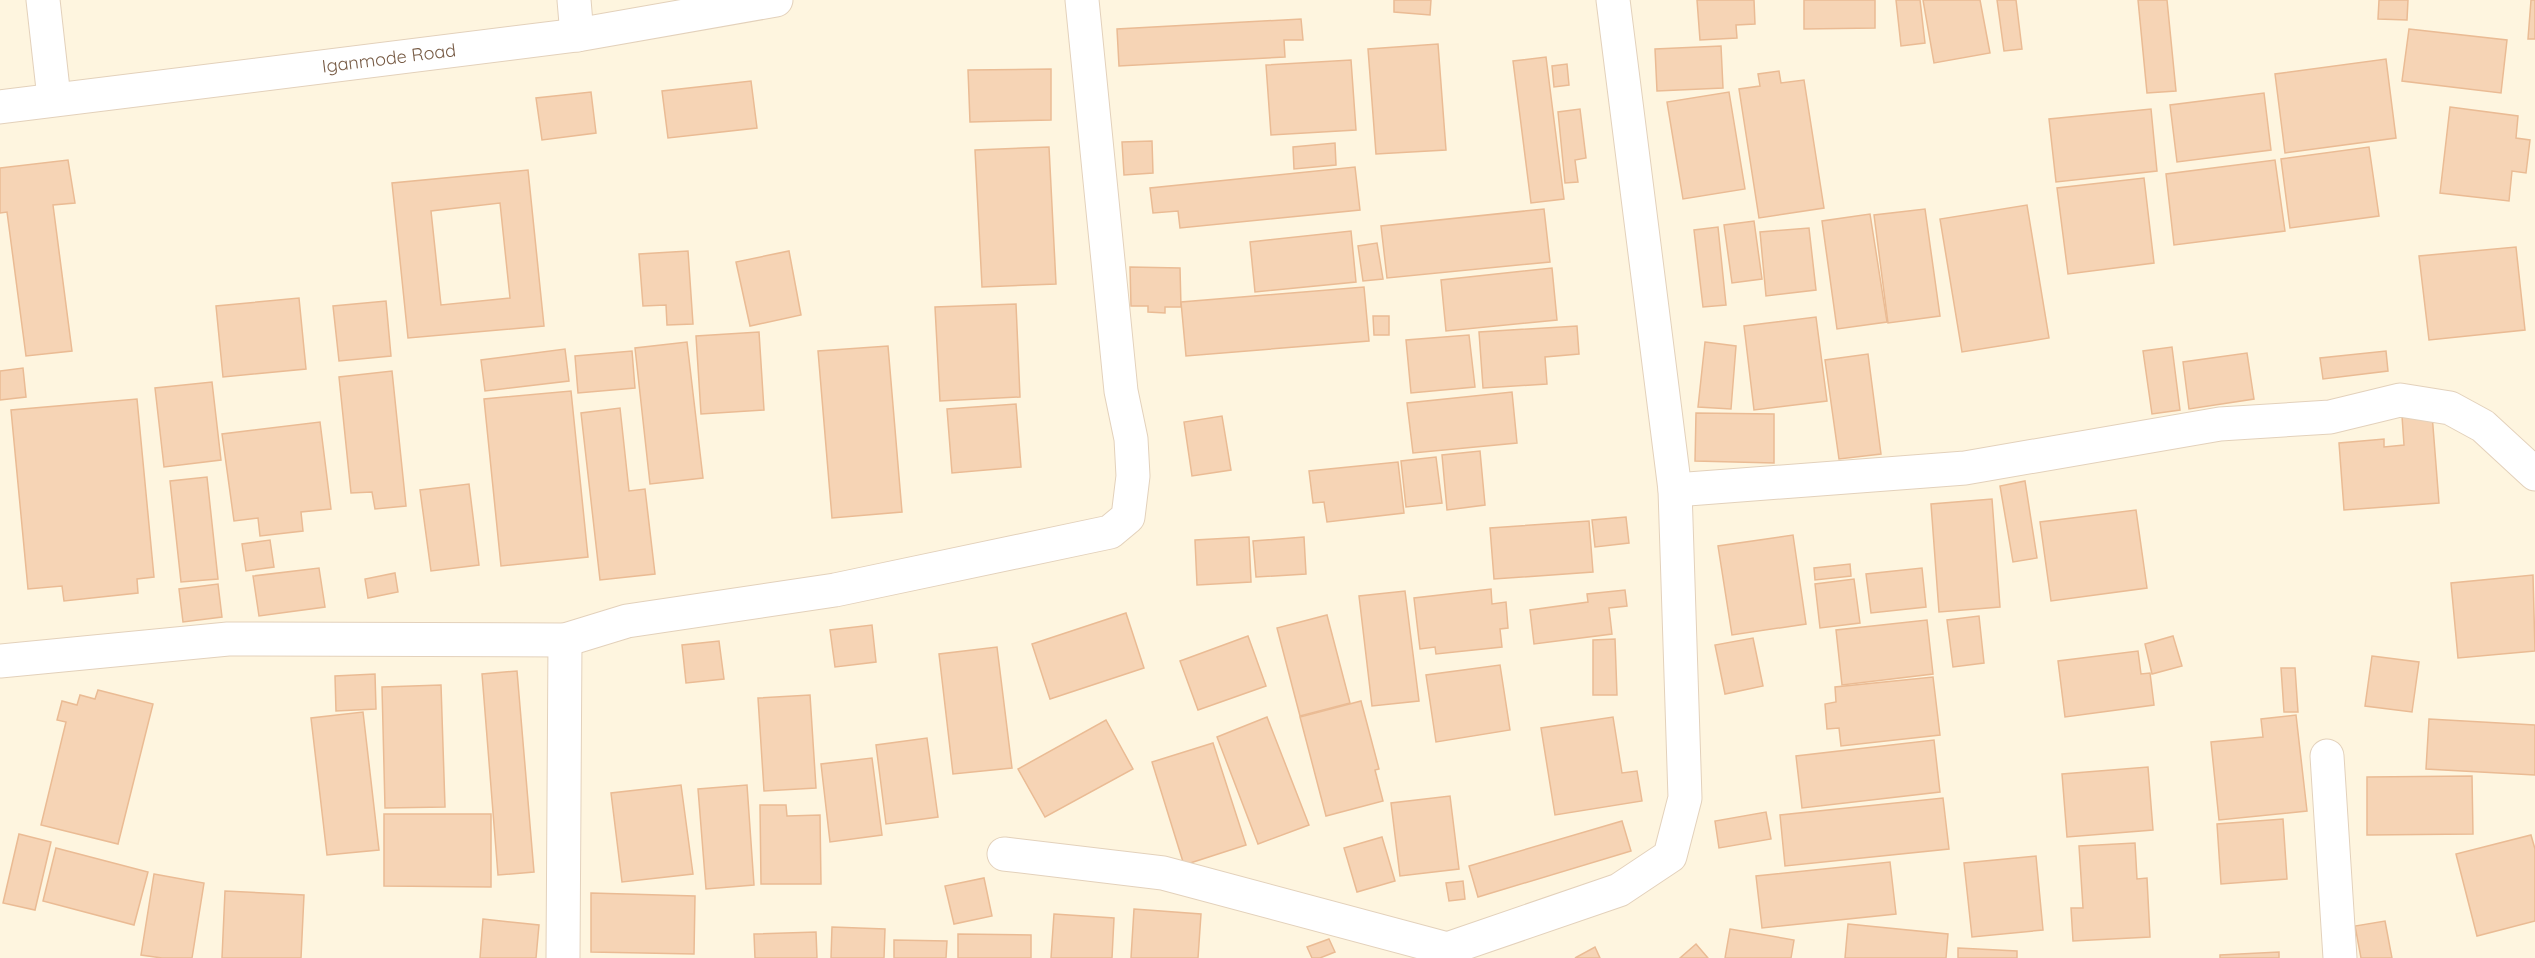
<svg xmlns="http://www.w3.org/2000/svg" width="2535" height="958" viewBox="0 0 2535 958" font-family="Quicksand,sans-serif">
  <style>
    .building { fill: #f6d4b5; stroke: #eabb94; stroke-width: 1.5; fill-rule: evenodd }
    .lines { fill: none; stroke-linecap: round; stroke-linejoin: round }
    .minor-casing { stroke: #e3d1bb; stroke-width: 35 }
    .minor { stroke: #fff; stroke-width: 33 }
    .labels { text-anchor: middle; stroke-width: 6; stroke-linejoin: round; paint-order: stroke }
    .street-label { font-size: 18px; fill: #775b45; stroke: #fff8e8 }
  </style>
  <rect width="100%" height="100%" fill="#fef5df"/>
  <g class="building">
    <path d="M 1394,0 L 1431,0 L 1430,15 L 1394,12 Z"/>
    <path d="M 1697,0 L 1754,0 L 1755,24 L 1736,25 L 1737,38 L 1700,40 Z"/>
    <path d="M 1804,0 L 1875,0 L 1875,28 L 1804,29 Z"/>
    <path d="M 1896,0 L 1920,0 L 1925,43 L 1901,46 Z"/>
    <path d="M 1923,0 L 1980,0 L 1990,53 L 1934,63 Z"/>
    <path d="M 1997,0 L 2016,0 L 2022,49 L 2004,51 Z"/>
    <path d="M 2138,0 L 2167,0 L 2176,91 L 2147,93 Z"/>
    <path d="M 2379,0 L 2408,0 L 2407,20 L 2378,19 Z"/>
    <path d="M 2531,0 L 2535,0 L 2535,39 L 2528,39 Z"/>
    <path d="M 1301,19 L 1303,40 L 1284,40 L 1285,57 L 1119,66 L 1117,29 Z"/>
    <path d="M 2409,29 L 2507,40 L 2501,93 L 2402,81 Z"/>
    <path d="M 1438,44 L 1446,150 L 1376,154 L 1368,49 Z"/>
    <path d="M 1721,46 L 1723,88 L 1657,91 L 1655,49 Z"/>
    <path d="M 1546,57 L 1564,199 L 1531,203 L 1513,61 Z"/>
    <path d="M 2386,59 L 2396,138 L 2285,153 L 2275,74 Z"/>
    <path d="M 1351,60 L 1356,130 L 1271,135 L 1266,65 Z"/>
    <path d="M 1567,64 L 1569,85 L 1554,87 L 1552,66 Z"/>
    <path d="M 1051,69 L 1051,120 L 970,122 L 968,70 Z"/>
    <path d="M 1779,71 L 1781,83 L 1804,80 L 1824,208 L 1759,218 L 1739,89 L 1760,86 L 1758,74 Z"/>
    <path d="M 751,81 L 757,128 L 668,138 L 662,91 Z"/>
    <path d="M 591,92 L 596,133 L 542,140 L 536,98 Z"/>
    <path d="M 1729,92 L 1745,189 L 1683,199 L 1667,102 Z"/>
    <path d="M 2264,93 L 2271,150 L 2177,162 L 2170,105 Z"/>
    <path d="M 2450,107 L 2518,116 L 2516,138 L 2530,140 L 2526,173 L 2512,171 L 2509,201 L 2440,193 Z"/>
    <path d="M 1580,109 L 1586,158 L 1575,160 L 1578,182 L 1565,183 L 1558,112 Z"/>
    <path d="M 2151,109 L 2157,171 L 2056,182 L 2049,119 Z"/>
    <path d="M 1152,141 L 1153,173 L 1124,175 L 1122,142 Z"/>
    <path d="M 1335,143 L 1336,165 L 1294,169 L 1293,147 Z"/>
    <path d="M 1049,147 L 1056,284 L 982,287 L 975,150 Z"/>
    <path d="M 2369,147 L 2379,216 L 2290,228 L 2281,159 Z"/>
    <path d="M 68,160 L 75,203 L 53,205 L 72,351 L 26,356 L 7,212 L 0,213 L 0,168 Z"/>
    <path d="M 2275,160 L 2285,231 L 2174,245 L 2166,174 Z"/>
    <path d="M 1355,167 L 1360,210 L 1180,228 L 1178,211 L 1153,213 L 1150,188 Z"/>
    <path d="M 528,170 L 544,326 L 408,338 L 392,183 ZM 500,203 L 510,298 L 441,305 L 431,211 Z"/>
    <path d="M 2144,178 L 2154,263 L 2068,274 L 2057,188 Z"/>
    <path d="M 2027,205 L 2049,338 L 1962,352 L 1940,219 Z"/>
    <path d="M 1544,209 L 1550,262 L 1387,278 L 1381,226 Z"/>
    <path d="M 1925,209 L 1940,316 L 1888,323 L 1874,215 Z"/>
    <path d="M 1870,214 L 1887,322 L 1837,329 L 1822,221 Z"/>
    <path d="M 1754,221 L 1762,279 L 1732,283 L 1724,225 Z"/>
    <path d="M 1718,227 L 1726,305 L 1703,307 L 1694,230 Z"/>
    <path d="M 1809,228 L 1816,290 L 1766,296 L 1760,232 Z"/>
    <path d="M 1351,231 L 1356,282 L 1255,292 L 1250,242 Z"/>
    <path d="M 1377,243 L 1383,279 L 1363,281 L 1358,246 Z"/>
    <path d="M 2516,247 L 2525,330 L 2429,340 L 2419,256 Z"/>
    <path d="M 688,251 L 693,324 L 667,325 L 666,305 L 643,306 L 639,254 Z"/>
    <path d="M 789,251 L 801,315 L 750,326 L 736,262 Z"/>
    <path d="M 1130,267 L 1180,268 L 1181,307 L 1165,307 L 1165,313 L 1148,312 L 1148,306 L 1131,306 Z"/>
    <path d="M 1552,268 L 1557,320 L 1446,331 L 1441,280 Z"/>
    <path d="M 1364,287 L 1369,341 L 1186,356 L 1181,302 Z"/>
    <path d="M 299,298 L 306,369 L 223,377 L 216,306 Z"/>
    <path d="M 386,301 L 391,356 L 339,361 L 333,306 Z"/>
    <path d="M 1016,304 L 1020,397 L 940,401 L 935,307 Z"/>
    <path d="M 1373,316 L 1389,316 L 1389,335 L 1374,335 Z"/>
    <path d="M 1816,317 L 1827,401 L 1754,410 L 1744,326 Z"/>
    <path d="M 1577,326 L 1579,354 L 1545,357 L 1547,384 L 1483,388 L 1479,332 Z"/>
    <path d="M 759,332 L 764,410 L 701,414 L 696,336 Z"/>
    <path d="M 1469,335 L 1475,387 L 1411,393 L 1406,340 Z"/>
    <path d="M 687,342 L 703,478 L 650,484 L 635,348 Z"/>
    <path d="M 1705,342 L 1736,346 L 1731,409 L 1698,407 Z"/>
    <path d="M 888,346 L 902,512 L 832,518 L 818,351 Z"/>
    <path d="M 2172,347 L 2180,410 L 2152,414 L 2143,351 Z"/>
    <path d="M 565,349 L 569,381 L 485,391 L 481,360 Z"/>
    <path d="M 632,351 L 635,388 L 578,393 L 575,356 Z"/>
    <path d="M 2386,351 L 2388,371 L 2323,379 L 2320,358 Z"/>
    <path d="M 2247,353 L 2254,399 L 2189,409 L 2183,362 Z"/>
    <path d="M 1868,354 L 1881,454 L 1839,459 L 1825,360 Z"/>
    <path d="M 23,368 L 26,397 L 0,400 L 0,371 Z"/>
    <path d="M 392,371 L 406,506 L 375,509 L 372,492 L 351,493 L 339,377 Z"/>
    <path d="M 212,382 L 221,460 L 164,467 L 155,388 Z"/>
    <path d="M 571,391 L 588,557 L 501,566 L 484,399 Z"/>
    <path d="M 1512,392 L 1517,443 L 1413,453 L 1407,403 Z"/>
    <path d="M 137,399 L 154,577 L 137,579 L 138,593 L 64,601 L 62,586 L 28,589 L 11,410 Z"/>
    <path d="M 1016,404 L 1021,467 L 952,473 L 947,409 Z"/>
    <path d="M 620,408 L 629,491 L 645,489 L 655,574 L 600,580 L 581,413 Z"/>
    <path d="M 1696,413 L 1774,414 L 1774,463 L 1695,461 Z"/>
    <path d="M 2432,414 L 2439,503 L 2344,510 L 2339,443 L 2384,439 L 2384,447 L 2404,445 L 2402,416 Z"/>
    <path d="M 1222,416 L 1231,470 L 1192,476 L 1184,422 Z"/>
    <path d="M 320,422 L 331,509 L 301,512 L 303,531 L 260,536 L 258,518 L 234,521 L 222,434 Z"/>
    <path d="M 1480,451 L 1485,505 L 1447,510 L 1442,455 Z"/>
    <path d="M 1436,457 L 1442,503 L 1406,507 L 1401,461 Z"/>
    <path d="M 1398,462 L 1404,513 L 1327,522 L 1324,502 L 1313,503 L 1309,471 Z"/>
    <path d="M 207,477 L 218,579 L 181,582 L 170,481 Z"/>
    <path d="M 2025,481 L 2037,558 L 2013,562 L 2000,486 Z"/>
    <path d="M 469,484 L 479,565 L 431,571 L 420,490 Z"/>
    <path d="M 1992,499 L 2000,607 L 1939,612 L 1931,504 Z"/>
    <path d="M 2136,510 L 2147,588 L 2051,601 L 2040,522 Z"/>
    <path d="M 1626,517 L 1629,543 L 1595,547 L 1592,520 Z"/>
    <path d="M 1589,521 L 1593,572 L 1494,579 L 1490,528 Z"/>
    <path d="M 1793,535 L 1806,624 L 1732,635 L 1718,546 Z"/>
    <path d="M 1249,537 L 1251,582 L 1197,585 L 1195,540 Z"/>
    <path d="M 1304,537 L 1306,574 L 1256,577 L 1253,541 Z"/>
    <path d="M 270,540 L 274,567 L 246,571 L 242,544 Z"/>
    <path d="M 1850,564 L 1851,576 L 1815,580 L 1814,568 Z"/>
    <path d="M 319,568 L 325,607 L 259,616 L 253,576 Z"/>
    <path d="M 1922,568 L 1926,607 L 1871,613 L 1866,574 Z"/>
    <path d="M 395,573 L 398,592 L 368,598 L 365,579 Z"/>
    <path d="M 2533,575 L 2535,651 L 2458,658 L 2451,583 Z"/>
    <path d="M 1854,579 L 1860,623 L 1820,628 L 1815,584 Z"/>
    <path d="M 218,584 L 222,617 L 183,622 L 179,589 Z"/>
    <path d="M 1491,589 L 1492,604 L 1506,602 L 1508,628 L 1500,629 L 1502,647 L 1436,654 L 1435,647 L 1420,649 L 1414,598 Z"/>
    <path d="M 1625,590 L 1627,606 L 1609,608 L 1612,634 L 1534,644 L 1530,610 L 1588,602 L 1587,594 Z"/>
    <path d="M 1405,591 L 1419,701 L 1372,706 L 1359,596 Z"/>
    <path d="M 1126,613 L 1144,668 L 1050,699 L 1032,644 Z"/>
    <path d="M 1327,615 L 1350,703 L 1300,716 L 1277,628 Z"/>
    <path d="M 1979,616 L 1984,663 L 1953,667 L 1947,620 Z"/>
    <path d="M 1927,620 L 1933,674 L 1842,685 L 1836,630 Z"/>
    <path d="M 872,625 L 876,662 L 835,667 L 830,630 Z"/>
    <path d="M 1248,636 L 1266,686 L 1198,710 L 1180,661 Z"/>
    <path d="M 2173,636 L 2182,666 L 2152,674 L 2145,644 Z"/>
    <path d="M 1753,638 L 1763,686 L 1725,694 L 1715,645 Z"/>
    <path d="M 1615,639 L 1617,695 L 1593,695 L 1593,640 Z"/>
    <path d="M 719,641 L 724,679 L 686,683 L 682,645 Z"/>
    <path d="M 997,647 L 1012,768 L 953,774 L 939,654 Z"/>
    <path d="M 2138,651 L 2141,674 L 2150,673 L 2154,705 L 2065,717 L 2058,661 Z"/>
    <path d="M 2372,656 L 2419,662 L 2412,712 L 2365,706 Z"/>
    <path d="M 1500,665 L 1510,730 L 1436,742 L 1426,675 Z"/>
    <path d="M 2281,668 L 2295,668 L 2298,712 L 2284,712 Z"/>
    <path d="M 517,671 L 534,872 L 498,875 L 482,674 Z"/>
    <path d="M 375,674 L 376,709 L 336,711 L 335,676 Z"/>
    <path d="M 1933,677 L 1940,735 L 1841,746 L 1839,728 L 1827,729 L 1825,704 L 1836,702 L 1835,687 Z"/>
    <path d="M 441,685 L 445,807 L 385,808 L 382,687 Z"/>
    <path d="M 98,690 L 153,704 L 118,844 L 41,825 L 66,722 L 57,720 L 62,701 L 77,705 L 80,695 L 95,699 Z"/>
    <path d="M 810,695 L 816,788 L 764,791 L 758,698 Z"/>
    <path d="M 1361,701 L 1379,769 L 1375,770 L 1383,801 L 1326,816 L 1300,717 Z"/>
    <path d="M 363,712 L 379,850 L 327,855 L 311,718 Z"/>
    <path d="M 2296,715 L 2307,811 L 2219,820 L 2211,742 L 2263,737 L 2261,719 Z"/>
    <path d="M 1267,717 L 1309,825 L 1258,844 L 1217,737 Z"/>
    <path d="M 1613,717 L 1622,773 L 1637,771 L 1642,801 L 1555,815 L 1541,728 Z"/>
    <path d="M 2429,719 L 2535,725 L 2535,775 L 2426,769 Z"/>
    <path d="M 1106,720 L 1133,769 L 1045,817 L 1018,769 Z"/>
    <path d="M 927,738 L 938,817 L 886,824 L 876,745 Z"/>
    <path d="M 1934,740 L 1940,792 L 1802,808 L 1796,756 Z"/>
    <path d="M 1213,743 L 1246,845 L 1184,865 L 1152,762 Z"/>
    <path d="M 872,758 L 882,835 L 830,842 L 821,764 Z"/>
    <path d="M 2148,767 L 2153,830 L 2067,837 L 2062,774 Z"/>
    <path d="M 2472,776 L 2473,834 L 2367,835 L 2367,777 Z"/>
    <path d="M 681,785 L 693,874 L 622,882 L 611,793 Z"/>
    <path d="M 747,785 L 754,885 L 706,889 L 698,789 Z"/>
    <path d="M 1450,796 L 1459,869 L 1400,876 L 1391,803 Z"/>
    <path d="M 1943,798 L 1949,849 L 1785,866 L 1780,815 Z"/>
    <path d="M 760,805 L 786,805 L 787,816 L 820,815 L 821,884 L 761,884 Z"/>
    <path d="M 1766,812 L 1771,839 L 1719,848 L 1715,821 Z"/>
    <path d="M 384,814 L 491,814 L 491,887 L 384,886 Z"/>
    <path d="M 2283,819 L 2287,879 L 2221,884 L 2217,824 Z"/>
    <path d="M 1622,821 L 1631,851 L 1478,897 L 1469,866 Z"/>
    <path d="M 19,834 L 51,842 L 35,910 L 3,903 Z"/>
    <path d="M 2531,835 L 2535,849 L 2535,921 L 2477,936 L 2456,854 Z"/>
    <path d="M 1382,837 L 1395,881 L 1357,892 L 1344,848 Z"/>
    <path d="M 2135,843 L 2137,879 L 2147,878 L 2150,937 L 2073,941 L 2071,908 L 2083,908 L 2079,846 Z"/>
    <path d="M 56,848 L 148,872 L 134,925 L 43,901 Z"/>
    <path d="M 2036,856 L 2043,930 L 1972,937 L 1964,863 Z"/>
    <path d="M 1890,862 L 1896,914 L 1762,928 L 1756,876 Z"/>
    <path d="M 154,874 L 204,883 L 192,958 L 162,958 L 141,955 Z"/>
    <path d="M 984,878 L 992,916 L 954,924 L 945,886 Z"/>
    <path d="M 1463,881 L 1465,899 L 1449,901 L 1446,883 Z"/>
    <path d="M 225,891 L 304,895 L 301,958 L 222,958 Z"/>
    <path d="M 591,893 L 695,896 L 694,954 L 591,952 Z"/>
    <path d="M 1134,909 L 1201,914 L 1198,958 L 1131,958 Z"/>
    <path d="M 1054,914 L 1114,918 L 1112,958 L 1051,958 Z"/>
    <path d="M 483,919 L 539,925 L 536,958 L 480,958 Z"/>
    <path d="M 2385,921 L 2392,958 L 2361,958 L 2355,926 Z"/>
    <path d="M 1848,924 L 1948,934 L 1946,958 L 1845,958 Z"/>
    <path d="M 832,927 L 885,929 L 884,958 L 831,958 Z"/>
    <path d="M 1730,929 L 1794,940 L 1791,958 L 1725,958 Z"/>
    <path d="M 816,932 L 817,958 L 755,958 L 754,934 Z"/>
    <path d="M 958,934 L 1031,935 L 1031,958 L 958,958 Z"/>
    <path d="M 1329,939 L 1335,952 L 1320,958 L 1312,958 L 1307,947 Z"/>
    <path d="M 894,940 L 947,941 L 946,958 L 894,958 Z"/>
    <path d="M 1696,944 L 1708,958 L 1680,958 Z"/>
    <path d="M 1595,947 L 1600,958 L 1575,958 Z"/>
    <path d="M 1958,948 L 2017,951 L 2017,958 L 1958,958 Z"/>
    <path d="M 2279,952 L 2279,958 L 2220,958 L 2220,955 Z"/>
  </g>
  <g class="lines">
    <defs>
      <g id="minor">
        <path d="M 43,0 L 54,98"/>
        <path d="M 574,0 L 577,35"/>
        <path id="s1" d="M 0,107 L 577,35 L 776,0"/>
        <path d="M 1675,490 L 1965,468 L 2220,424 L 2330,417 L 2400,400 L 2450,408 L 2483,426 L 2535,474"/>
        <path d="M 0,661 L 228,639 L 565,640 L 627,621 L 835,590 L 1110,532 L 1128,517 L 1133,476 L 1131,439 L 1121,391 L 1082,0"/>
        <path d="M 2327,756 L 2340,958"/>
        <path d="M 1004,854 L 1163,873 L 1447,949"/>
        <path d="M 563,958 L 565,640"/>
        <path d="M 1442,958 L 1447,949 L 1619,890 L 1670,856 L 1685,798 L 1675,490 L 1613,0"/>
      </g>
    </defs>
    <use href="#minor" class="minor-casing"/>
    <use href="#minor" class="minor"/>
  </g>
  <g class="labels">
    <g class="street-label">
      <text dy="6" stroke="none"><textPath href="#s1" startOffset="392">Iganmode Road</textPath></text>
    </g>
  </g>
</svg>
